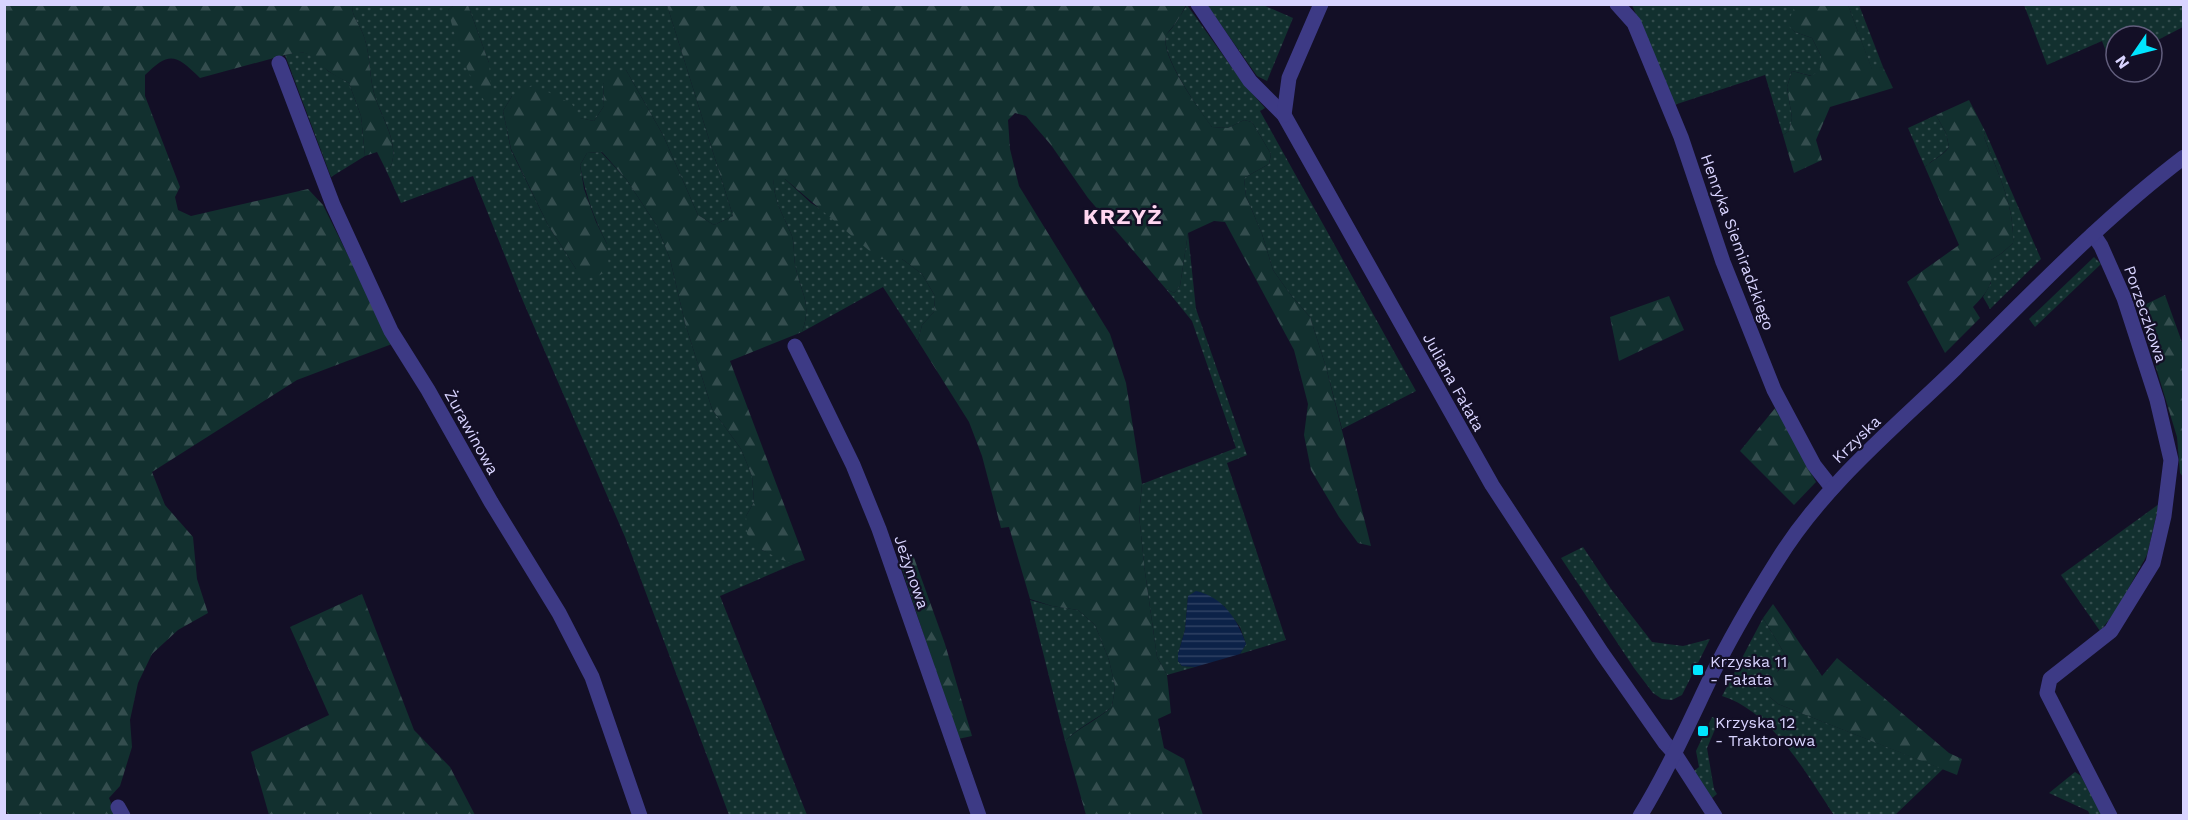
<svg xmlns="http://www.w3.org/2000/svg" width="2188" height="820" viewBox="0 0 2188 820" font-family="'Work Sans',sans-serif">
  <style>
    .green { fill: url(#green-dots) }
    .forest { fill: url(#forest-firs) }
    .water { fill: url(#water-rules) }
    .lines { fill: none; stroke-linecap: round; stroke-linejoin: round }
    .minor { stroke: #3d3a85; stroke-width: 15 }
    .poi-dot { fill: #00e5ff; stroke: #130f26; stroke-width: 2 }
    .labels { text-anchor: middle; stroke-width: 4.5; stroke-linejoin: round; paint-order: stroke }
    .street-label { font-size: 16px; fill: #d9d4ff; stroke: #130f26 }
    .poi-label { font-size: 16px; fill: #d9d4ff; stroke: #130f26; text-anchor: start }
    .district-label { font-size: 22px; font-weight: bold; letter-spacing: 1.5px; fill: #ffd6f0; stroke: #130f26 }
  </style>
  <defs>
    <pattern id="green-dots" width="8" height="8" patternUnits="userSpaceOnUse" patternTransform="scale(1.5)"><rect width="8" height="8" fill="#12302f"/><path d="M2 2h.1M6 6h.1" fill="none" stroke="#344d4e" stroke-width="1.8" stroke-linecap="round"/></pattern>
    <pattern id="forest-firs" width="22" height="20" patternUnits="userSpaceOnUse" patternTransform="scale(1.5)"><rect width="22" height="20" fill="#12302f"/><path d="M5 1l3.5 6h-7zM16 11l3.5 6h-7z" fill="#344d4e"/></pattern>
    <pattern id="water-rules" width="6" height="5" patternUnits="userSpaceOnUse" patternTransform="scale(1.5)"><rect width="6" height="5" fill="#0c2248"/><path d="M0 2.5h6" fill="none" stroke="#2f4163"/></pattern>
  </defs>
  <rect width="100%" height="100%" fill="#130f26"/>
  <g class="green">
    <path d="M 352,5 L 454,5 L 448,10 L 489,63 L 468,5 L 667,5 L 733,216 L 714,225 L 698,215 L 663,135 L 626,70 L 603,84 L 604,106 L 594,121 L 579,118 L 512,96 L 503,111 L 511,150 L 548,225 L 576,269 L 607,244 C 594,219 585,193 580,165 L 587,153 L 601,152 L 626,179 L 657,226 L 670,259 L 685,323 L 712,409 L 741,449 L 752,476 L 754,502 L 746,516 L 762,550 L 794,564 L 720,596 L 807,815 L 729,815 L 625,537 L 523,301 L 473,176 L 401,203 L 386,170 L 390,168 C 402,142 378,114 373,89 C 369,71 370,51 363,34 C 359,23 352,17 352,5 Z"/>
    <path d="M 1187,5 L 1243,83 L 1265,108 L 1260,111 L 1416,391 L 1342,429 L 1326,367 L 1310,317 L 1290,294 L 1273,270 L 1262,234 L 1246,196 L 1244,178 L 1269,164 L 1271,154 L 1252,122 L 1244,120 L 1228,128 L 1212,127 C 1200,111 1160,55 1166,35 C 1166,35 1171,29 1172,28 C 1178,21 1182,12 1187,5 Z"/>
    <path d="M 1207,5 L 1263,5 L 1293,18 L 1267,81 L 1257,76 Z"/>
    <path d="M 1632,5 L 1796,5 L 1788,24 L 1795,32 L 1812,38 L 1821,56 L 1821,71 L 1812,76 L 1792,71 L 1787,87 L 1792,118 L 1789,131 L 1783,135 L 1765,75 L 1674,105 Z"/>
    <path d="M 1848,5 L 1859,5 L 1883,67 L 1872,70 Z"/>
    <path d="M 2024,5 L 2183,5 L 2183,27 L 2152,43 L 2152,36 L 2116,36 L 2116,62 L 2111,64 L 2102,41 L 2047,65 Z"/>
    <path d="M 298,52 L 312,54 L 328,71 L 349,83 L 361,116 L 365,156 L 331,177 L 285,55 Z"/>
    <path d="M 1936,115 L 1946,133 L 1949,147 C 1942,156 1933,159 1925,167 L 1908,128 Z"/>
    <path d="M 1985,131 L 2041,259 L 1990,309 L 1983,297 L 1991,283 L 1991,260 L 2002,253 L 2013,243 C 2015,206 1997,171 1984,137 Z"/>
    <path d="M 774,179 L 785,179 L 811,203 L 902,259 L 922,274 L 935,296 L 934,312 L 922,325 L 918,341 L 883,287 L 802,332 C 812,304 802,295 796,269 C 793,258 795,247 792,236 C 785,218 772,199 774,179 Z"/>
    <path d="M 1188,233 L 1196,309 L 1247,455 L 1227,463 L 1286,640 L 1240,654 L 1246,644 L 1240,627 L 1224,606 L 1188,597 L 1185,630 L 1178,654 L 1178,661 L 1182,666 L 1195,667 L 1167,675 L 1157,657 L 1145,572 L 1139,515 L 1142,484 L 1236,448 L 1192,321 L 1166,289 L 1174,293 L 1180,286 Z"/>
    <path d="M 2094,257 L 2101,264 L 2035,327 L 2029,319 Z"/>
    <path d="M 2159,504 L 2147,555 L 2116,611 L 2100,631 L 2061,575 Z"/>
    <path d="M 1583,547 L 1611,589 L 1652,642 L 1683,646 L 1710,639 L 1682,695 L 1672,700 L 1662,699 L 1653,693 L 1634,668 L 1561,558 Z"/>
    <path d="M 1030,600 L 1052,606 L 1078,610 L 1095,625 L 1109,660 L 1115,686 L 1112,707 C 1097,719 1079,727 1065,741 Z"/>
    <path d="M 1763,618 L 1789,661 L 1778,670 L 1770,697 L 1778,704 L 1943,769 L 1895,815 L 1834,815 C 1806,774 1773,712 1722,696 Z"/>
    <path d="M 1712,717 L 1719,720 L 1707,748 L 1714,789 L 1717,794 L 1711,799 L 1694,771 L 1699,767 L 1696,751 Z"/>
    <path d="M 2075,772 L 2081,776 L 2102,815 L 2090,815 L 2088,811 L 2049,793 Z"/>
  </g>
  <g class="forest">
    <path d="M 1796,4 L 1848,5 L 1872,69 L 1883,67 L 1893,88 L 1830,107 L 1816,140 L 1822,160 L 1794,173 L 1783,135 L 1789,131 L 1792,118 L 1787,87 L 1792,71 L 1811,76 L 1820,71 L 1821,56 L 1812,38 L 1795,32 L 1787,24 Z"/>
    <path d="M 4,5 L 352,5 C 352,17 359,23 363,34 C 370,51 369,71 373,89 C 378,114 402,143 390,168 L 386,170 L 377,152 L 365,156 L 361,116 L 349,83 C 342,79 333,75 327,70 C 309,55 312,49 285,55 L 200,78 C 176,54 169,51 145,75 L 145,96 L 180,187 L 175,197 L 178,210 L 191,216 L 308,189 L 323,205 L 392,344 L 297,380 L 152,472 L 165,505 L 193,537 L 197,579 L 208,613 L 178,630 L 152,654 L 138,683 L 130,720 L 132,747 L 120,786 L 109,798 L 116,815 L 8,815 L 5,808 Z"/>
    <path d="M 454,5 L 468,5 L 489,63 L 492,99 L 485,102 C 467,75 456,42 448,10 Z"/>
    <path d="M 667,5 L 1186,5 C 1183,10 1181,16 1177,21 C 1174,26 1168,31 1166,36 C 1160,56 1200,111 1212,127 L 1228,128 L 1244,120 L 1252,122 L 1271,154 L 1269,164 L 1244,178 L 1246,196 L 1262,234 L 1273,270 L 1290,294 L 1310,317 L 1326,367 L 1371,546 L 1358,543 L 1339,517 L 1311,470 L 1304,435 L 1308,404 L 1294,350 L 1225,222 L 1214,221 L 1188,233 L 1180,286 L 1174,293 L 1166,289 L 1088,198 L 1051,145 L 1026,116 L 1015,113 L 1008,120 L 1010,149 L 1019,186 L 1110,334 L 1126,383 L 1142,484 L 1139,515 L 1145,572 L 1157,657 L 1167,675 L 1171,713 L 1158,719 L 1164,748 L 1184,759 L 1203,815 L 1086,815 L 1065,741 C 1080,727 1097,720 1112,707 L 1115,686 L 1109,660 L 1095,625 L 1078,610 L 1052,606 L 1030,599 L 1009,527 L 1001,528 L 982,456 L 969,422 L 918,341 L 922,325 L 934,312 L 935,296 L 922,274 L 902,259 L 879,259 L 785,179 L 774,179 C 772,199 785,218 792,236 C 795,247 793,258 796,269 C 802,295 812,304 802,332 L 730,361 L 805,560 L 794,564 L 780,559 L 762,550 L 747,534 L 746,516 L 754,502 L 752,476 L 741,449 L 712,409 L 685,323 L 670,259 L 657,226 L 626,179 L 602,152 L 587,153 L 580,165 L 584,189 L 596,222 L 607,244 L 609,270 L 598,276 L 588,278 L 576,269 L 548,225 L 511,149 L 503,111 L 512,96 L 534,85 L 572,104 L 580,118 L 594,121 L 604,106 L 603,84 L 614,72 L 626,70 L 663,135 L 698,215 L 714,225 L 733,216 Z"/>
    <path d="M 1969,100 L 1985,131 L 1984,137 C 1997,171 2015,206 2013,243 L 2002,253 L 1991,260 C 1996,281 1988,292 1973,307 L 1980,318 L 1945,353 L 1907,282 L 1959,245 L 1925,167 C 1933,159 1942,157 1949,147 L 1946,133 L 1936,115 Z"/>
    <path d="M 2165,295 L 2183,345 L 2183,477 L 2180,473 L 2177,437 L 2138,308 Z"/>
    <path d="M 1669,296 L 1684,330 L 1619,361 L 1610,317 Z"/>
    <path d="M 1776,407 L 1816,482 L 1794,505 L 1740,451 Z"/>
    <path d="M 913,555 L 945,644 L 972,736 L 958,739 L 899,560 Z"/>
    <path d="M 362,594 L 414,730 L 450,767 L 475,815 L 269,815 L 251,752 L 329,715 L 290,627 Z"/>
    <path d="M 1773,604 L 1822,676 L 1837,658 L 1949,753 L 1962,759 L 1957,775 L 1778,704 L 1770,697 C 1767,680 1777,671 1789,661 L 1763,618 Z"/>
  </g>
  <path class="water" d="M 1196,591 C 1223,597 1238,620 1246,644 L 1240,654 L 1195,667 L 1182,666 L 1178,661 L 1178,654 L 1185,630 L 1188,596 Z"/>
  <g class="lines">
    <g class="minor">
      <path d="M 1198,4 L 1250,81 L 1284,115 L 1492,485 L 1602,653 L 1665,743 L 1675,754 L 1715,816"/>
      <path d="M 1617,4 L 1634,23 L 1681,137 L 1723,262 L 1774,390 L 1814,465 L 1832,488"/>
      <path d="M 279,63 L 333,205 L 391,331 L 428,390 L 491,502 L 559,613 L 592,677 L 640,816"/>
      <path d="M 1284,115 L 1289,78 L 1321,4"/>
      <path d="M 2093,234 L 2101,246 L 2124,298 L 2157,400 L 2171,460 L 2164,516 L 2153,563 L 2111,631 L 2050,679 L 2047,693 L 2110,816"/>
      <path d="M 795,346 L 853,465 L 879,529 L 979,816"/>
      <path d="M 118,807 L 123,816"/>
      <path d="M 1640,816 C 1667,772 1688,725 1710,679 C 1730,638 1753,599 1777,561 C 1823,486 1893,429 1955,369 C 2029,296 2101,220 2184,157"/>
    </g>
  </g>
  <g class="poi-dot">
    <rect x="1692" y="664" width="12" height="12" rx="3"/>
    <rect x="1697" y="725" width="12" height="12" rx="3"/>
  </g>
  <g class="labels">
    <g class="street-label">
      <text transform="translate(1738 242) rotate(70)" y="6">Henryka Siemiradzkiego</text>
      <text transform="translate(2146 314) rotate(71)" y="6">Porzeczkowa</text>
      <text transform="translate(1454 382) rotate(61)" y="6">Juliana Fałata</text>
      <text transform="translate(472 432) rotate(61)" y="6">Żurawinowa</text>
      <text transform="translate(1856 439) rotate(-44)" y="6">Krzyska</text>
      <text transform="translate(912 572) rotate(71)" y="6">Jeżynowa</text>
    </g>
    <g class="poi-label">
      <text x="1710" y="667">Krzyska 11<tspan x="1710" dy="18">- Fałata</tspan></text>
      <text x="1715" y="728">Krzyska 12<tspan x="1715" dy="18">- Traktorowa</tspan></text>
    </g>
    <g class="district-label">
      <text x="1123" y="224">KRZYŻ</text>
    </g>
  </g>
  <rect width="2188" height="820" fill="none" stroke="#d9d4ff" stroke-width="12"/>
  <g transform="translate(2134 54) rotate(235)"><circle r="28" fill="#130f26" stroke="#625e7d" stroke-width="1.5"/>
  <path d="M0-4.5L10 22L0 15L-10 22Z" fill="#00e5ff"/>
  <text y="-9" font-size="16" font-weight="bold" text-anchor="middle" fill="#d9d4ff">N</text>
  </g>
</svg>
